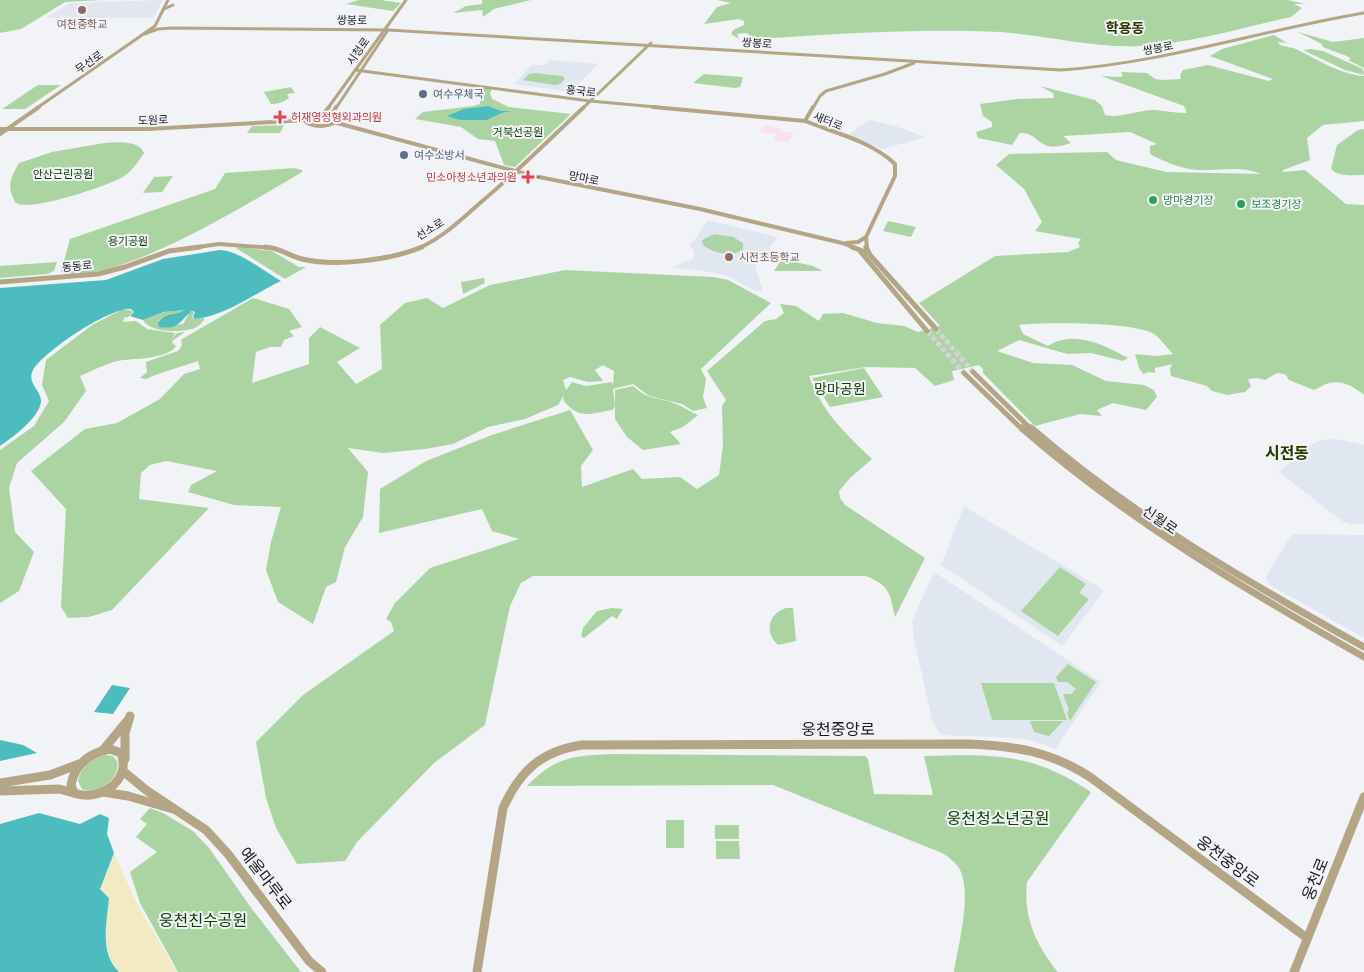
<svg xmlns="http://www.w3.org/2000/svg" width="1364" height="972" viewBox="0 0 1364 972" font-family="Poppins,'Noto Sans KR',sans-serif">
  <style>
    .commercial { fill: #fae1eb }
    .built { fill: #e0e7f1 }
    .green { fill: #acd4a3; fill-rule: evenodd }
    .sand { fill: #f3eac4 }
    .water { fill: #4cbcbf }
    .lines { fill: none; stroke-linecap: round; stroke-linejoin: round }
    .tertiary-tunnel { stroke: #d1d3d6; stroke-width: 5; stroke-dasharray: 5 2.5; stroke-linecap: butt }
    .tertiary-far4 { stroke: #b4a587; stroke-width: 3 }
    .tertiary-far3 { stroke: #b4a587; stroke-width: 4 }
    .tertiary-far2 { stroke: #b4a587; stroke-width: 5 }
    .tertiary-far1 { stroke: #b4a587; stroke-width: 7 }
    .tertiary { stroke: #b4a587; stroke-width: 9 }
    .secondary { fill: #957f51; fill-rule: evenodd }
    .education-dot { fill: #8d6e63; stroke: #f1f3f7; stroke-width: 2 }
    .service-dot { fill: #5c6f8a; stroke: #f1f3f7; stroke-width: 2 }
    .health-dot { fill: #e0444e; stroke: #f1f3f7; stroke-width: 2 }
    .leisure-dot { fill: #2e9e5b; stroke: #f1f3f7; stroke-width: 2 }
    .labels { text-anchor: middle; stroke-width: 4; stroke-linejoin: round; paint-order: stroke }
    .far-street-label { font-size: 11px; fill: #1a1b1d; stroke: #f1f3f7 }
    .far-education-label { font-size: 11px; fill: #785e54; stroke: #f1f3f7 }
    .far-service-label { font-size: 11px; fill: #4e5e75; stroke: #f1f3f7; text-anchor: start }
    .far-health-label { font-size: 11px; fill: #be3a42; stroke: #f1f3f7; text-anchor: start }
    .far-park-label { font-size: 11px; fill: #0f4102; stroke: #f1f3f7 }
    .far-leisure-label { font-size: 11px; fill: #27864d; stroke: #f1f3f7; text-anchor: start }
    .far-quarter-label { font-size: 14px; font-weight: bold; fill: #283800; stroke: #f1f3f7 }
    .park-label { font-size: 14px; fill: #0f4102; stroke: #f1f3f7 }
    .street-label { font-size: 14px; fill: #1a1b1d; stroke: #f1f3f7 }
    .quarter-label { font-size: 16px; font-weight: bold; fill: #283800; stroke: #f1f3f7 }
    .near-street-label { font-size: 16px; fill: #1a1b1d; stroke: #f1f3f7 }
    .near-park-label { font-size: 16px; fill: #0f4102; stroke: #f1f3f7 }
  </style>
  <rect width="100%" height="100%" fill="#f1f3f7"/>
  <path class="commercial" d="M 764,125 L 780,128 L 779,130 L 794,133 L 788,142 L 773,140 L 776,134 L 760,132 Z"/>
  <g class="built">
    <path d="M 163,0 L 153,18 L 46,18 L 70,3 Z"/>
    <path d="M 550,60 L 598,64 L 571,92 L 514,84 L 532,65 L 545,65 Z"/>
    <path d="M 869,120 L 895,126 L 926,137 L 883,149 L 848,135 Z"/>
    <path d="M 707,220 L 778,237 L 755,267 L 763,291 L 755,291 L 728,276 L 705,271 L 672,268 L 694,258 L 694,251 L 689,245 L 695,240 Z"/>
    <path d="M 1329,439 L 1342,440 L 1364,445 L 1364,524 L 1351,524 L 1342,521 L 1279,472 L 1309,446 L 1318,441 Z"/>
    <path d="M 964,506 L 1104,590 L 1062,646 L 941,565 Z"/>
    <path d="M 1294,534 L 1364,535 L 1364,638 L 1270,585 L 1266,577 L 1287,542 Z"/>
    <path d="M 934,572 L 1101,682 L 1055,749 L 1037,742 L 1018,738 L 941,735 L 933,723 L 914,640 L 912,621 Z"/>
  </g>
  <g class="green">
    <path d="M 0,0 L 103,0 L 65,2 L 21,29 L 0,33 Z"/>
    <path d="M 359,0 L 381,0 L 401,3 L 393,11 L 346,4 Z"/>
    <path d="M 482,0 L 531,0 L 494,9 L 483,17 L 482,10 L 453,13 L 466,6 L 482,4 Z"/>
    <path d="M 717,0 L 1288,0 L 1305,4 L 1294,4 L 1302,8 L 1291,17 C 1241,28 1190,44 1139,46 C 1092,48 1046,35 1000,32 C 918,28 836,34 754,39 L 747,33 L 737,34 L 739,39 L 731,34 L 733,30 L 744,25 L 744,21 L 738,19 L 704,24 L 717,7 L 731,3 Z"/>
    <path d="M 1298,32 L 1333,42 L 1364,38 L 1364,68 L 1348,60 L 1351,59 L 1347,56 L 1325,48 L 1322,46 L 1322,44 Z"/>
    <path d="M 1274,35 L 1287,43 L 1278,42 L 1280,45 C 1285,47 1293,47 1298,50 C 1318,60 1342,75 1364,76 L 1364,121 L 1323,125 L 1307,138 L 1310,160 L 1283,170 L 1283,172 L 1305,170 L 1346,204 L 1364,205 L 1364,395 C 1354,387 1343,380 1329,383 C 1324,384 1319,388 1314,390 L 1289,380 L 1285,374 L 1277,373 L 1265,380 L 1257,378 L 1248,379 L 1251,386 L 1245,392 L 1227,395 L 1212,391 L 1207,386 L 1171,376 L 1170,369 L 1172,364 L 1155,368 L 1155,373 L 1149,372 L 1143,374 L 1139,368 L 1135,354 L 1156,356 L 1173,354 C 1167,348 1161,339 1154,334 C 1136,322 1042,322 1019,325 L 1023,334 L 1048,346 C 1073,329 1105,345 1128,358 L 1123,361 L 1091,353 L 1067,354 L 1019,340 L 997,351 L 1033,363 L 1072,365 L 1106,381 L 1144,385 L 1154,390 L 1157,397 L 1146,410 L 1113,403 L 1097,410 L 1102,416 L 1080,414 L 1035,426 L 983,373 L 983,369 L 979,365 L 952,371 L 954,380 L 935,386 L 915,368 L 866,367 L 809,376 C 822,412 846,434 872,459 L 850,478 L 839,491 L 840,498 L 845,505 L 925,558 L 895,617 C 890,593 890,586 866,576 L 533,576 L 521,583 L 510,606 L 485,725 L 434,763 L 357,842 L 345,861 L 297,864 L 276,828 L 266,798 L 256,742 L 303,695 L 394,631 L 391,622 L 386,619 L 395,603 L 430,568 L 519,539 L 492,531 L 482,509 L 379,533 L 380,489 L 426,461 L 492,435 L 570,410 L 593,450 L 581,466 L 582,487 L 633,469 L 642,479 L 680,477 L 697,489 L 719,475 L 723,446 L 722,406 L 726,400 L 707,371 L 765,321 L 776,319 L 784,313 L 780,304 L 796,306 L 819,321 L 823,314 L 843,313 L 877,323 L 904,326 L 918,332 L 940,326 L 919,303 L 995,256 L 1068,252 L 1080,247 L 1078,243 L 1081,239 L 1035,231 L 1042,222 L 1024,189 L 996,165 L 1009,154 L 1107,152 L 1116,160 L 1166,172 L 1261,174 C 1240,165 1220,171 1198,170 C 1181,169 1165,162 1150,154 L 1150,146 L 1157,144 L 1130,132 L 1063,136 L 1071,143 C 1064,145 1055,148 1048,146 C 1035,142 1036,133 1020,133 L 1012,145 L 978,138 L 976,132 L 992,127 L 992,122 L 983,116 L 980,104 L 1017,99 L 1054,98 L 1053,93 L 1040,86 L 1095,100 L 1102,106 L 1105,115 C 1121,119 1139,109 1156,110 C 1167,111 1176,113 1187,113 L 1184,106 L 1101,76 L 1120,77 L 1123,76 L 1121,72 L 1147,73 L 1155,79 L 1163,80 L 1181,79 L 1180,75 L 1183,70 L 1208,65 L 1269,81 L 1273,79 L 1210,56 L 1222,49 Z"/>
    <path d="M 1311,49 L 1323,51 L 1363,69 L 1364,75 L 1345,70 L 1303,50 Z"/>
    <path d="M 534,73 L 562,76 L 565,79 L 560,84 L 555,85 L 523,80 L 529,74 Z"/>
    <path d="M 704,74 L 742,77 L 743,78 L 740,87 L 735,88 L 693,83 Z"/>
    <path d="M 38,85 L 61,85 L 25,109 L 2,109 Z"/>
    <path d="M 291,87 L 295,93 L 287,94 L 289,98 C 284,102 278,104 271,104 L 264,92 Z"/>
    <path d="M 480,87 L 492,89 L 490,93 L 492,99 L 509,107 L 571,114 L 515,167 L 504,165 L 495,141 L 478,139 L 461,127 L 415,119 L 423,112 L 473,106 L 480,104 Z"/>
    <path d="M 281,125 L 284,125 L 280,133 L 247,133 L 252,126 Z"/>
    <path d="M 1364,129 L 1364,175 C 1354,175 1338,177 1331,169 L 1337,145 L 1358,130 Z"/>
    <path d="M 104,143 C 116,142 139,140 144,153 C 139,161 131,172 123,177 C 109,185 27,214 15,202 C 14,201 13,197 12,195 C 7,184 13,173 19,163 L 52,152 Z"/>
    <path d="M 294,168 L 302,170 L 302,172 C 254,200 114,288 61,272 L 70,239 L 215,189 L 225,173 Z"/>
    <path d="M 173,176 L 162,192 L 143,193 L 154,177 Z"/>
    <path d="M 888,221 L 916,227 L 911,237 L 883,231 Z"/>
    <path d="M 714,234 L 733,237 L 743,243 L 743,249 C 733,258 712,253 703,245 L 702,240 Z"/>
    <path d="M 239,247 L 272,251 L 299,267 L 306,267 L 285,279 L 236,248 Z"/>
    <path d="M 782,259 L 813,266 L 823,271 L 774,271 Z"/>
    <path d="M 57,262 L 54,271 L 47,274 L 0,278 L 0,266 Z"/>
    <path d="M 565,270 L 713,277 L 728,280 L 771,303 L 701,369 L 706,379 L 703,397 L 707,408 L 693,411 L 682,404 L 649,396 L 633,384 L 613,389 L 615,406 L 613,410 C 590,413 580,421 563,400 L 564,395 L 558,405 L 525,419 L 488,427 L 453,444 L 425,449 L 383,453 L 348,448 L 368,472 L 363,517 L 345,547 L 336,582 L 326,587 L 313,624 L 278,602 L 266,570 L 271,542 L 281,507 L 234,505 L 188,492 L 191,485 L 217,471 L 166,461 L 150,465 L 141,473 L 139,499 L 209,508 L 112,610 L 89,617 L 68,618 L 61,607 L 66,509 L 31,471 L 85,429 L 117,423 L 160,399 L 184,374 L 200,369 L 198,361 C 190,364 151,375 147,379 L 140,378 L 147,372 L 146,362 L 178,351 L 182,345 L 181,340 L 184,338 L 253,298 L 289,309 L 302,327 L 289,331 L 294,336 L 284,340 L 281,347 L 270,347 L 256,352 L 252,383 L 309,364 L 309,338 L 320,327 L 360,348 L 337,362 L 356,384 L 382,369 L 380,325 L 405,303 L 427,298 L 443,308 L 490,285 ZM 603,365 L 614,371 L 613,386 L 612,382 L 586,386 L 572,382 L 566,390 L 563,380 L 570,377 L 588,382 L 603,381 L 595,370 Z"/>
    <path d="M 484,278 L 485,283 L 463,294 L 461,282 Z"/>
    <path d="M 121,310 L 130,310 L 133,312 L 128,317 L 124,318 L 123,322 L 136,321 L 147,329 L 175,333 L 172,339 L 177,333 L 185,332 L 172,341 L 173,344 L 176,346 C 167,360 132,358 117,361 C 105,364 92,371 80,376 L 86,391 L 64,422 L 17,463 L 9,488 L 15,532 L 34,552 L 19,591 L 0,603 L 0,450 L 34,426 L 49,401 L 42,385 L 46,360 L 92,325 Z"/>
    <path d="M 181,310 L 184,311 C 175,315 167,313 159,321 L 159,327 L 183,324 L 190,312 L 194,312 L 192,317 L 194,319 L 204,318 L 204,320 C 201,323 199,326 195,328 C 183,333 149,333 143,320 L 165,312 Z"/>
    <path d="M 864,368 L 883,397 L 830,407 L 812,378 Z"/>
    <path d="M 633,386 C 651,402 657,396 676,404 C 684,407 690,412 698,415 L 683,427 L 670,432 L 681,444 L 643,450 L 627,437 L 615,419 L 615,390 Z"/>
    <path d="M 1060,567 L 1086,584 L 1079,593 L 1089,599 L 1058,636 L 1021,611 Z"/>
    <path d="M 612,608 L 623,609 L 617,619 L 612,616 L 584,638 L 581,636 L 583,628 L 597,611 Z"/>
    <path d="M 786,608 L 793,608 L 796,641 L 778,645 C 764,632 768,614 786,608 Z"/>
    <path d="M 1068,664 L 1096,682 L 1070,721 L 1067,713 L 1069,710 L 1063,694 L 1071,694 L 1076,689 L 1067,682 L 1058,682 L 1056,677 Z"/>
    <path d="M 981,683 L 1054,683 L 1067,720 L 992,720 Z"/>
    <path d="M 1030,721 L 1063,721 L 1049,736 L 1034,732 Z"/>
    <path d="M 612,754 L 865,756 L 868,759 L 874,794 L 933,795 L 924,756 C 993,754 1031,752 1091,792 L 1027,882 C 1023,917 1036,945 1058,972 L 954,972 C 958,945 973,893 959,868 C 954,861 949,857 942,853 L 773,785 L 527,786 C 556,756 573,756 612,754 Z"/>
    <path d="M 106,755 L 113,756 L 117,761 C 121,778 99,795 82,789 L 78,781 C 81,767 92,758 106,755 Z"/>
    <path d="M 150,808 L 163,813 L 193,831 L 209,848 L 252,909 L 301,972 L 178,972 L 140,903 L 130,872 L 157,852 L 136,837 L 147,824 L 140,819 Z"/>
    <rect x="666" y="820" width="18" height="28"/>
    <rect x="715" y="825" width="24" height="14"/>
    <path d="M 716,841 L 739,841 L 740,859 L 716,859 Z"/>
  </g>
  <path class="sand" d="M 114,853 L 137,904 L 177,972 L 119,972 C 99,953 107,922 109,898 L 100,889 Z"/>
  <g class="water">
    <path d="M 488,106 L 501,111 L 512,111 L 501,113 L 487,120 L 460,120 L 447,116 L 464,109 Z"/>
    <path d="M 220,250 C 238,250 265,272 281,281 C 253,294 226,316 195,319 L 193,317 L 195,312 L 192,311 C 180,320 180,330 159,327 L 158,323 C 166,311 177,316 184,310 L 164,312 L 143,320 L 130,316 L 134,312 L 131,309 C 110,307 44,351 33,370 C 26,383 42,391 41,402 C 39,418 12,438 0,446 L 0,288 L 106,280 L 163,259 Z"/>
    <path d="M 112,685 L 130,688 L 113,714 L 94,712 Z"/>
    <path d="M 0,740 L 23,745 L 37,753 L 0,761 Z"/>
    <path d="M 39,813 L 80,824 L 100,814 L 109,818 L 107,834 L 114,853 L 100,889 L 109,898 C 107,922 99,953 119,972 L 0,972 L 0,824 Z"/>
  </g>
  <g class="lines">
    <g class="tertiary-tunnel">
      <path d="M 936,329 L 973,372"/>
      <path d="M 927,331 L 964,373"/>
    </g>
    <g class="tertiary-far4">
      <path d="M 164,9 L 173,5"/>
      <path d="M 144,34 L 158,29 L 172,28 L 388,30 L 1061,70 C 1164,63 1262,30 1364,13"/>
      <path d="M 355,70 L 590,101 L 667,108"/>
      <path d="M 37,108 L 155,26 L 168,0"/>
      <path d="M 328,108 L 406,0"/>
      <path d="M 336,108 L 388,30"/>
      <path d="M 583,108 L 651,43"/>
      <path d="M 813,108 L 820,96 L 826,91 L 885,74 L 914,63"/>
    </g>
    <g class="tertiary-far3">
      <path d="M 653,107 L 805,121"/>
      <path d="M 813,107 L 805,121 C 835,133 871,141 895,164 L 895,176 L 866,237 L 867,248"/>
      <path d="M 325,112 L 329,107"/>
      <path d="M 329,112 L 340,114 L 342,118 C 332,126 318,129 306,122 L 313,115 Z"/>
      <path d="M 333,112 L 336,107"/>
      <path d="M 337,123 L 537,177"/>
      <path d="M 0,129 L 148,129 L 307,120"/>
      <path d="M 0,134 L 39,107"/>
      <path d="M 539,177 L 700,209 L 842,243 L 855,248"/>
      <path d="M 846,243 L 858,242 L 866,237"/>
      <path d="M 191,248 L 219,244 L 273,248"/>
      <path d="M 419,248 C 442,238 461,220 480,203 C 516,173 550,139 584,107"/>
    </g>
    <g class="tertiary-far2">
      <path d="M 265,247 C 278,247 290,256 302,259 C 335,267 391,260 422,247"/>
      <path d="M 852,247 L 868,253"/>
      <path d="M 866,247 L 870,255 L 936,329"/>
      <path d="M 860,251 L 927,331"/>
      <path d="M 0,282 L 98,274 L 125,267 L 169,251 L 200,247"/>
      <path d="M 973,372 L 1032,430"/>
      <path d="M 964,373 L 1023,430"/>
    </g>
    <g class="tertiary-far1">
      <path d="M 1022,428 C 1126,519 1244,589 1364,657"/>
      <path d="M 1031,428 C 1132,516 1248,582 1364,647"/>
    </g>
    <g class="tertiary">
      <path d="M 110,749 L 121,753 C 132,781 99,802 74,793 L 71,785 C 75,764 90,753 110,749 Z"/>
      <path d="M 103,750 L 127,721"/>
      <path d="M 125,759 L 125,733 L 130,716"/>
      <path d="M 123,771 L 146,790 L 206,830 L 228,854 L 309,961 L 322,972"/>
      <path d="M 0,783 L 50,775 L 79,764"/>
      <path d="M 0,791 L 59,789 L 74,793"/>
      <path d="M 103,792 L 128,796 L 173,809"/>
      <path d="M 477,972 L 503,808 C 520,771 541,751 582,745 L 969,744 C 1015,746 1050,751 1090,777 L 1307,938"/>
      <path d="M 1294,972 L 1364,797"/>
    </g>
    <path class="secondary" d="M 535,176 L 539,176 L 541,177 L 539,178 L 535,178 Z"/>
  </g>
  <g class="education-dot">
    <circle cx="82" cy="10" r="5"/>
    <circle cx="729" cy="257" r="5"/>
  </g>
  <g class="service-dot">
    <circle cx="423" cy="94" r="5"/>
    <circle cx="404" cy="155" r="5"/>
  </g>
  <g class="health-dot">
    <path d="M277.5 109.5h5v5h5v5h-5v5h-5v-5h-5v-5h5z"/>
    <path d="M525.5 169.5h5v5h5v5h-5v5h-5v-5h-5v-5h5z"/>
  </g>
  <g class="leisure-dot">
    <circle cx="1153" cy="200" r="5"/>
    <circle cx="1241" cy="204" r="5"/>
  </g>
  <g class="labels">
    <g class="far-street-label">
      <text transform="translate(352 20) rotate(1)" y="4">쌍봉로</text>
      <text transform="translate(757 43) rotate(4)" y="4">쌍봉로</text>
      <text transform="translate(1158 48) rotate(-11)" y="4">쌍봉로</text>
      <text transform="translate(358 51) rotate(-55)" y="4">시청로</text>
      <text transform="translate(89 62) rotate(-35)" y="4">무선로</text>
      <text transform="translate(581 91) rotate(7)" y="4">흥국로</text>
      <text transform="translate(153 120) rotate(-2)" y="4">도원로</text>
      <text transform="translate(828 121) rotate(22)" y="4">새터로</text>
      <text transform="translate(584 178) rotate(11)" y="4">망마로</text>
      <text transform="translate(430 229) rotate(-32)" y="4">선소로</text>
      <text transform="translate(77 266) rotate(-5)" y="4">동동로</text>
    </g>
    <g class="far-education-label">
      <text x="82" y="28">여천중학교</text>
      <text x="739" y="261" text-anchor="start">시전초등학교</text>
    </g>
    <g class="far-service-label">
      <text x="433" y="98">여수우체국</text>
      <text x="414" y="159">여수소방서</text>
    </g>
    <g class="far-health-label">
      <text x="291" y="121">허재영정형외과의원</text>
      <text x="517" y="181" text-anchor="end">민소아청소년과의원</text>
    </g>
    <g class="far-park-label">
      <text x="518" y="136">거북선공원</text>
      <text x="63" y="178">안산근린공원</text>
      <text x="128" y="245">용기공원</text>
    </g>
    <g class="far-leisure-label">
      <text x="1163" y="204">망마경기장</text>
      <text x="1251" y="208">보조경기장</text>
    </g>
    <g class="far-quarter-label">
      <text x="1125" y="33">학용동</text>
    </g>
    <g class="park-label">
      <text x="840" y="394">망마공원</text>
    </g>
    <g class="street-label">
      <text transform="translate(1160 520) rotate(34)" y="5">신월로</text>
    </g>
    <g class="quarter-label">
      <text x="1287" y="459">시전동</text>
    </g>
    <g class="near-street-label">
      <text x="838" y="735">웅천중앙로</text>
      <text transform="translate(1228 861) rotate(37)" y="6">웅천중앙로</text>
      <text transform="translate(266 878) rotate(52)" y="6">예울마루로</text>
      <text transform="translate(1315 879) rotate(-68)" y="6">웅천로</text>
    </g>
    <g class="near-park-label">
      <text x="998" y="824">웅천청소년공원</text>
      <text x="203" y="926">웅천친수공원</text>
    </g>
  </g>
</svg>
